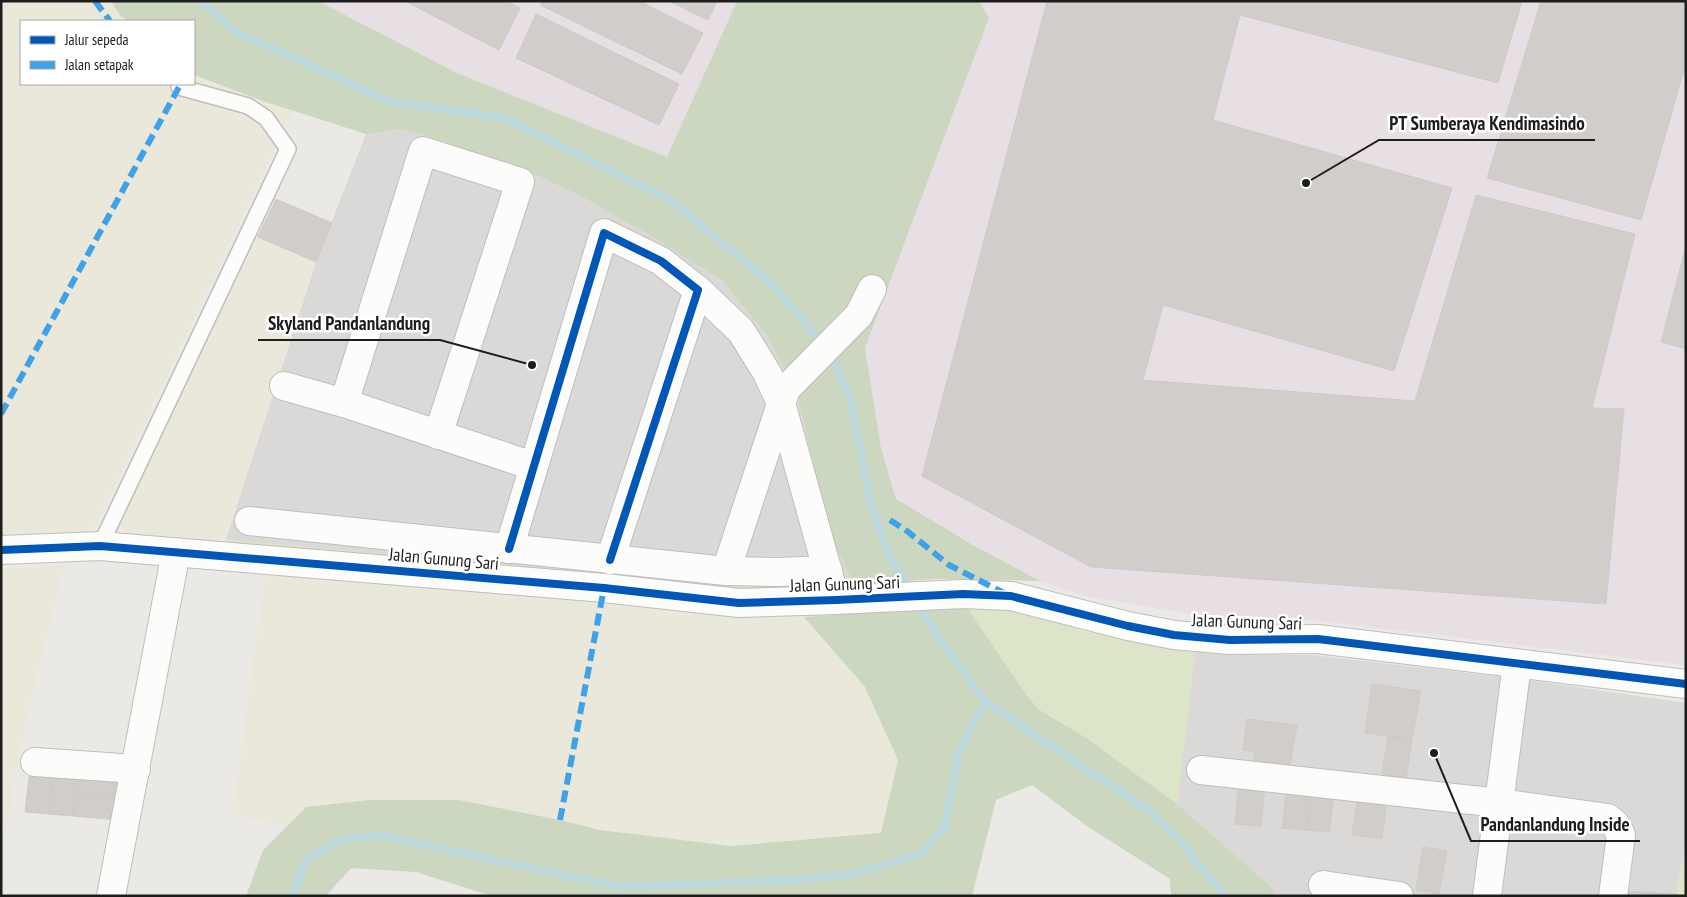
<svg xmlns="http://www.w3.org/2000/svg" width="1687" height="897" viewBox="0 0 1687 897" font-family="'PT Sans Narrow',sans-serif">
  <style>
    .residential { fill: #dad9d7 }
    .industrial { fill: #e8dfe5 }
    .farmland { fill: #eae8da }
    .grass { fill: #dce5c8 }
    .forest { fill: #cbd7be }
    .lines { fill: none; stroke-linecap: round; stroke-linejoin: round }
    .stream { stroke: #bdd9db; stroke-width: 8 }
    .building { fill: #d0cdcb; stroke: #cecac8 }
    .service-casing { stroke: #bebebc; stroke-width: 18 }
    .minor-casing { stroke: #bebebc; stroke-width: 30 }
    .service { stroke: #fcfcfb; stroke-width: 15 }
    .minor { stroke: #fcfcfb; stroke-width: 28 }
    .quiet { stroke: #3da2ea; stroke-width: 6; stroke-dasharray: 12 6; stroke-linecap: butt }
    .cycleway-casing { stroke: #fff; stroke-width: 11 }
    .cycleway { stroke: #0057b8; stroke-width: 8 }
    .labels { text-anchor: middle; stroke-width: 5; stroke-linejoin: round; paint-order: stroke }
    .street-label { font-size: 18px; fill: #1d1d1d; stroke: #fff }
    .leader { fill: none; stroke: #1d1d1d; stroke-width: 2 }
    .callout-dot { fill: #1d1d1d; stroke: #fff; stroke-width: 2 }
    .callout-label { font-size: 19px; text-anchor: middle; font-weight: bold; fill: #1d1d1d; stroke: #fff; stroke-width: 5; stroke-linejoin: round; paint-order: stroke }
  </style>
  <rect width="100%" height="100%" fill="#ebe9e6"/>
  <g class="residential">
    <path d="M 400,129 L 427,136 L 525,170 L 579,195 L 656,239 L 724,281 L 767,336 L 797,394 L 830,535 L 854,585 L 721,590 L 225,542 L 316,262 L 366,134 Z"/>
    <path d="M 1195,651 L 1254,655 L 1312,655 L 1520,679 L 1686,703 L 1686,842 L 1676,896 L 1277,896 L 1268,884 L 1177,804 Z"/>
  </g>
  <g class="industrial">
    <path d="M 318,1 L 737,1 L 667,157 L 457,73 Z"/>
    <path d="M 979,1 L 1686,1 L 1686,665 L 1313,620 L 1203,616 L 1089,597 L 1040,581 L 973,545 L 896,499 L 881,448 L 865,348 L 989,18 Z"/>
  </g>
  <g class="farmland">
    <path d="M 1,1 L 111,1 L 120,15 L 128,21 L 21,21 L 21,84 L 194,84 L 194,75 L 293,111 L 91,536 L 1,544 Z"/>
    <path d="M 258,237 L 316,262 L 226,539 L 225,542 L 128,537 L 122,531 L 121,518 Z"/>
    <path d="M 64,565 L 19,754 L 1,859 L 1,569 Z"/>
    <path d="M 266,567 L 757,618 L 804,617 L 865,687 L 898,760 L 881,833 L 731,846 L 600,830 L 560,820 L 459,800 L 370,800 L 306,807 L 286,826 L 232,815 Z"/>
  </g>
  <g class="grass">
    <path d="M 226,539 L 723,586 L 784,583 L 784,587 L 721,590 L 225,542 Z"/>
    <path d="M 966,606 L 1002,607 L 1036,613 L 1083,631 L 1195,651 L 1177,804 L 1088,739 L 1038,709 L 1023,690 Z"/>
    <path d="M 1686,842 L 1686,896 L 1676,896 L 1677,894 Z"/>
  </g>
  <g class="forest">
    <path d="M 111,1 L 318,1 L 457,73 L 667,157 L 737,1 L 979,1 L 989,18 L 865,348 L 881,448 L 896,499 L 973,545 L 1040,581 L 937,579 L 854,585 L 830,535 L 797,394 L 767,336 L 723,281 L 656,239 L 579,195 L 525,170 L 427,136 L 400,129 L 366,134 L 266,102 L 194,75 L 194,21 L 128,21 L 120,15 Z"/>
    <path d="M 966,606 L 1023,690 L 1038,709 L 1088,739 L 1177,804 L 1268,884 L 1277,896 L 1171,896 L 1170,879 L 1087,826 L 1032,785 L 996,800 L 972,896 L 492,896 L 416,872 L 351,868 L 326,896 L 246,896 L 263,850 L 306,807 L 370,800 L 459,800 L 560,820 L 600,830 L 731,846 L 881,833 L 898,760 L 865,687 L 804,617 Z"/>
  </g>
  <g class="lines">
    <g class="stream">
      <path d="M 202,1 L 235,31 L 388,101 L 505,118 L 671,200 L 773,285 L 823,344"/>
      <path d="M 830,352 L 850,398 L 872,509 L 889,555 L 910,591"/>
      <path d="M 917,603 L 934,631 L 985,701 L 1104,781 L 1146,808 L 1179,840 L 1225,896"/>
      <path d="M 292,896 L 307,858 L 342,839 L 384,836 L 620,887 L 793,880 L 852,874 L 919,855 L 945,828 L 958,754 L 985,701"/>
    </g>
  </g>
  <g class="building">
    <path d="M 405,1 L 506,1 L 520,8 L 499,50 Z"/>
    <path d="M 542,1 L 639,1 L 703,33 L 682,74 L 540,5 Z"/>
    <path d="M 669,1 L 717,1 L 708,20 Z"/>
    <path d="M 1047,1 L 1522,1 L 1498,83 L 1240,15 L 1213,120 L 1452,188 L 1394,371 L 1163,305 L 1143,380 L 1415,401 L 1476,195 L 1635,234 L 1592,408 L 1624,409 L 1606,604 L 1091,567 L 922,476 Z"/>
    <path d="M 1541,1 L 1686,1 L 1686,63 L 1641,220 L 1487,178 Z"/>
    <path d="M 536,14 L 679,84 L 659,125 L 516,58 Z"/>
    <path d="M 276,199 L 332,223 L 316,262 L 258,237 Z"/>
    <path d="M 1686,246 L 1686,349 L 1661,342 Z"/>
    <path d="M 1372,684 L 1421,691 L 1412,739 L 1365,733 Z"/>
    <path d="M 1247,719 L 1297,725 L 1290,766 L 1254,762 L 1255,752 L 1243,750 Z"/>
    <path d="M 1388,736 L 1412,739 L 1406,778 L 1382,774 Z"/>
    <path d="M 30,769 L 54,770 L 49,814 L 25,812 Z"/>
    <path d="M 54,770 L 77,772 L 73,816 L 49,814 Z"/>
    <path d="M 77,772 L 125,775 L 121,797 L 75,793 Z"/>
    <path d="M 1239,782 L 1265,784 L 1261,826 L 1235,824 Z"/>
    <path d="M 1287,787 L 1312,790 L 1307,830 L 1282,828 Z"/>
    <path d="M 1312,790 L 1334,793 L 1329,832 L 1307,830 Z"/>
    <path d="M 75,793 L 121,797 L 118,820 L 73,816 Z"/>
    <path d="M 1358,795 L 1387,799 L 1382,839 L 1352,835 Z"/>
    <path d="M 1423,847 L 1447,851 L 1439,894 L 1416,890 Z"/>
    <path d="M 1623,891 L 1677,894 L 1676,896 L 1623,896 Z"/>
  </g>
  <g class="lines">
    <defs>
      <path id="service" d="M 100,546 L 288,149 L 266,118 L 248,106 L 179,87"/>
      <g id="minor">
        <path d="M 698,290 L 741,331 L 767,373 L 781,403 L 832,587"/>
        <path d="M 284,386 L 344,403 L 533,466"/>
        <path d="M 344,403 L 423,151 L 520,182 L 438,435"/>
        <path d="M 249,521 L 726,571 L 778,572 L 828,570"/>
        <path d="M 509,549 L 604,233 L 661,261 L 698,290 L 610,560"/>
        <path d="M 1,550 L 100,546 L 604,588 L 739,603 L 836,600 L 963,594 L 1011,596 L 1128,626 L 1174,635 L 1230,640 L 1318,639 L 1686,684"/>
        <path d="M 726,571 L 786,389 L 859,315 L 872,289"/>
        <path d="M 35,762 L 136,769"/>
        <path d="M 1201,770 L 1499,803 L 1608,818 L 1615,824 L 1621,835 L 1613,896"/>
        <path d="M 1323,885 L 1399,896"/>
        <path d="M 111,896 L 176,552"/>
        <path d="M 1487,896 L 1517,664"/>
      </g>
    </defs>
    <use href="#service" class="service-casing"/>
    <use href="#minor" class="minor-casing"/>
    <use href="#service" class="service"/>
    <use href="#minor" class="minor"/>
    <g class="quiet">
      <path d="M 95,1 L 110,21"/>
      <path d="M 1,414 L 179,87 L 176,84"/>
      <path d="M 890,520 L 907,531 L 949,565 L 1004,593"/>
      <path d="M 560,820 L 604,588"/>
    </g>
    <defs>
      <g id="cycleway">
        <path d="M 509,549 L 604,233 L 661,261 L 698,290 L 610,560"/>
        <path d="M 1,550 L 100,546 L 604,588 L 739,603 L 836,600 L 963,594 L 1011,596 L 1128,626 L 1174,635 L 1230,640 L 1318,639 L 1686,684"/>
      </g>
    </defs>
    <use href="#cycleway" class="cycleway-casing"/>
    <use href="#cycleway" class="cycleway"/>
  </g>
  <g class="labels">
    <g class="street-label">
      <text transform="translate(444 559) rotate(5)" y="6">Jalan Gunung Sari</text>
      <text transform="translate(845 584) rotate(-2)" y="6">Jalan Gunung Sari</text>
      <text transform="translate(1247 622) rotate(2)" y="6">Jalan Gunung Sari</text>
    </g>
  </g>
  <path class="leader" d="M1306 183L1379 140H1595M532 365L440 340H258M1434 753L1471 841H1640"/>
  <g class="callout-dot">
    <circle cx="1306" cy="183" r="5"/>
    <circle cx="532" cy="365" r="5"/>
    <circle cx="1434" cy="753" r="5"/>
  </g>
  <g class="callout-label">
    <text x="1487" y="130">PT Sumberaya Kendimasindo</text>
    <text x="349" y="330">Skyland Pandanlandung</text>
    <text x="1555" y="831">Pandanlandung Inside</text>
  </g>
  <rect width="1687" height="897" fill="none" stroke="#1d1d1d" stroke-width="5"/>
  <rect x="20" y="20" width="175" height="65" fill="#ffffff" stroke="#a5a5a5"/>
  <rect x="30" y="36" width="25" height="8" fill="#0057b8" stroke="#a5a5a5"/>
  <text x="65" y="45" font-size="15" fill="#1d1d1d">Jalur sepeda</text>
  <rect x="30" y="61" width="25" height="8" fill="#3da2ea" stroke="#a5a5a5"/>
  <text x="65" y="70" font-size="15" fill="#1d1d1d">Jalan setapak</text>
</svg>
